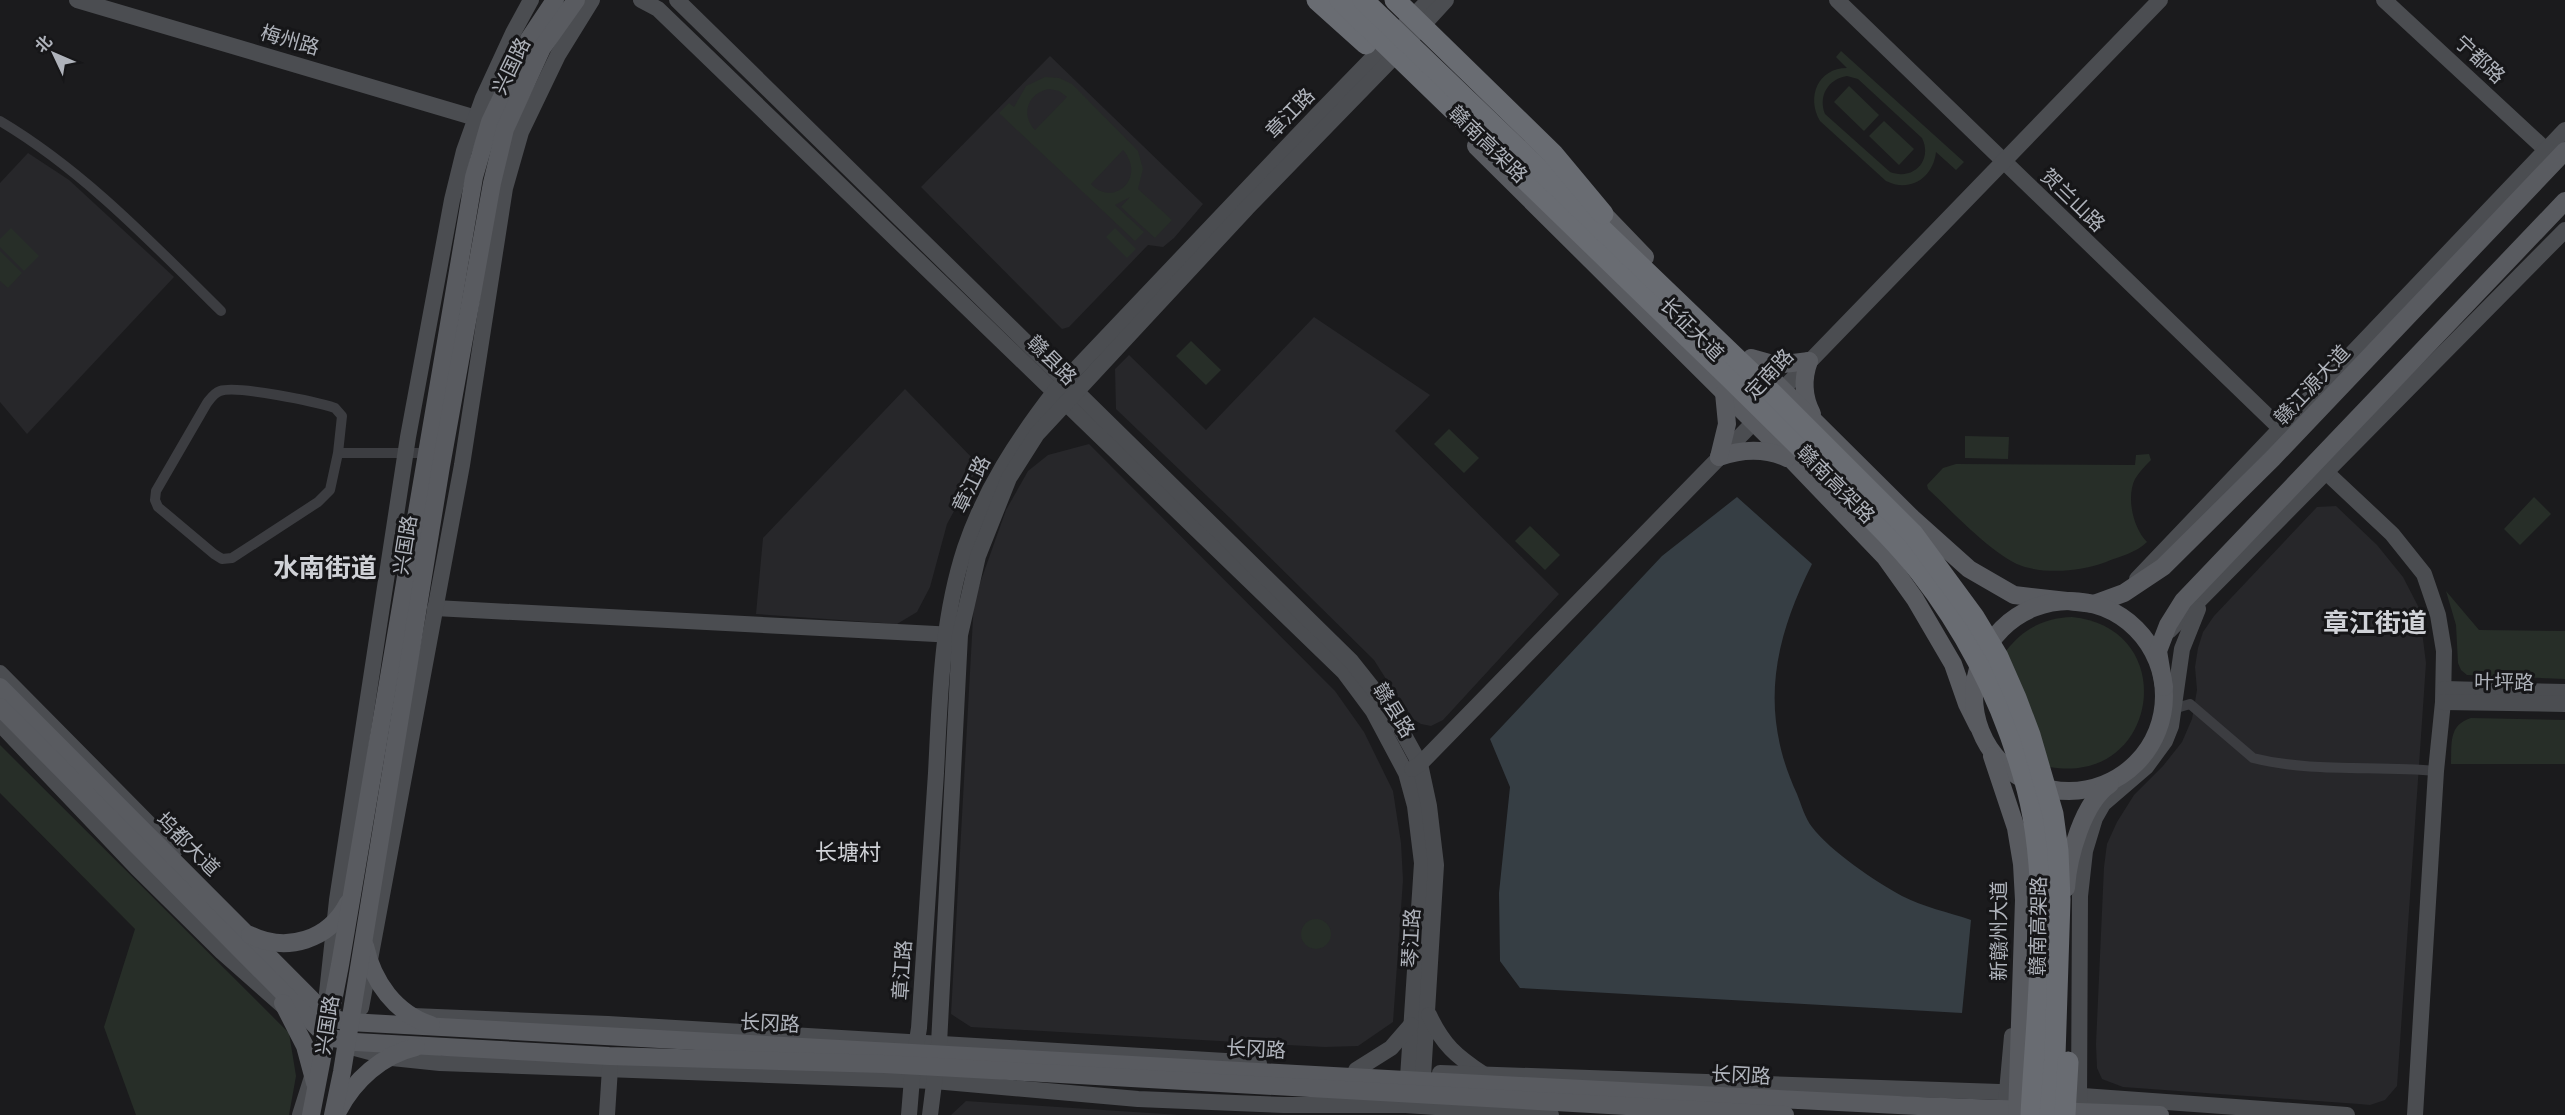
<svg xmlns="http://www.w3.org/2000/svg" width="2565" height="1115" viewBox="0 0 2565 1115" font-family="'Archivo Narrow','Noto Sans SC',sans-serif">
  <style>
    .built { fill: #27272a }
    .green { fill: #272e28; fill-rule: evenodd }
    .water { fill: #363e44 }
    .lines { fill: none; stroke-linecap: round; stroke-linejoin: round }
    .street { stroke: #3c3d41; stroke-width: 10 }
    .secondary { stroke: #4b4d51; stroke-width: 16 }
    .primary { stroke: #595b60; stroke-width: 18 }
    .highway-bridge { stroke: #696c72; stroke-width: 21 }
    .labels { text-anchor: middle; stroke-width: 6; stroke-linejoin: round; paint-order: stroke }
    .street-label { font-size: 20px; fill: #afb3bb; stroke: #161618 }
    .quarter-label { font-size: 22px; fill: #d0d2d7; stroke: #161618 }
    .district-label { font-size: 26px; font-weight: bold; fill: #d0d2d7; stroke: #161618 }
  </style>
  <rect width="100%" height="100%" fill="#1b1b1d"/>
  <g class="built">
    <path d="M 1050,56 L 1203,204 L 1174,238 L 1163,247 L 1148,245 L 1069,327 L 1062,329 L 921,187 Z"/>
    <path d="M 28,153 L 69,180 L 174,277 L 27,434 L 0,402 L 0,183 Z"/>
    <path d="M 1314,317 L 1430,395 L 1395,431 L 1559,594 L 1443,720 L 1431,726 L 1421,724 L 1410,717 L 1374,660 L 1230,518 L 1116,409 L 1115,369 L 1129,355 L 1206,430 Z"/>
    <path d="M 905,389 L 979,465 L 947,524 L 930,587 L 917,612 L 897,624 L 756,614 L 763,538 Z"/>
    <path d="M 1089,444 L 1335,691 L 1364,732 L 1393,791 L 1401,843 L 1403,880 L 1393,1022 L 1358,1046 L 1324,1047 L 971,1027 L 951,1014 L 974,600 L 1006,510 L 1028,471 L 1048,455 Z"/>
    <path d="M 2336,506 L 2377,545 L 2403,577 L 2419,608 L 2426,663 L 2397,1086 L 2385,1100 L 2370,1105 L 2359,1104 L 2123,1087 L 2102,1079 L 2097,1068 L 2096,1044 L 2104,867 L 2107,844 L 2117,822 L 2134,795 L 2163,766 L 2182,742 L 2192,719 L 2197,690 L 2195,667 L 2198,648 L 2203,632 L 2214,616 L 2317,507 Z"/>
    <path d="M 966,1101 L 1180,1115 L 951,1115 Z"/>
  </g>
  <g class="green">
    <path d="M 1841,51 L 1964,162 L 1956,170 L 1936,152 C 1933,178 1910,193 1886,181 L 1820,121 C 1806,97 1818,68 1847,68 L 1836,57 ZM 1847,76 L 1858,79 L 1922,138 C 1933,160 1914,181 1890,172 L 1825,114 C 1818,96 1828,79 1847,76 Z"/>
    <path d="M 1045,77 L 1059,78 L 1072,84 L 1138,151 L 1143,169 L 1138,189 L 1172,220 L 1155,238 L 1121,207 L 1130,197 L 1115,205 L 1144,232 L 1135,241 L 999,113 L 1009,103 L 1014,107 L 1026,86 ZM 1049,89 L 1059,91 L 1067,97 L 1035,130 C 1020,114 1028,93 1049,89 ZM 1123,150 C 1147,178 1113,208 1091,184 Z"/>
    <path d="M 1849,86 L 1879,115 L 1864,131 L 1834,102 Z"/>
    <path d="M 1884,121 L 1914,149 L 1899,165 L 1869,136 Z"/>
    <path d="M 11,228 L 39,256 L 24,271 L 0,247 L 0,239 Z"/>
    <path d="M 1115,228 L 1136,249 L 1127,258 L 1106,237 Z"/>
    <path d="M 0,251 L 22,273 L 8,288 L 0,281 Z"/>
    <path d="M 1191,341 L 1221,370 L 1206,385 L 1176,356 Z"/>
    <path d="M 1449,429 L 1479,458 L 1464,473 L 1434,444 Z"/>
    <path d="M 1965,436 L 2009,437 L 2008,459 L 1965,458 Z"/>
    <path d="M 2149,454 L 2151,460 C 2145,466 2139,472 2135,479 C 2126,497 2133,528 2147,542 C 2136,553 2120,556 2106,562 C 2082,571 2050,574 2025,567 C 1996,559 1951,510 1928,489 L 1927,485 L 1943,468 L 1956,464 L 2135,465 L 2136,455 Z"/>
    <path d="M 2534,497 L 2551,514 L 2520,545 L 2504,529 Z"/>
    <path d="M 1530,526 L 1560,555 L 1545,570 L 1515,541 Z"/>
    <path d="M 2446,591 L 2479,630 L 2565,631 L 2565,679 L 2467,675 L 2461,670 L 2458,663 L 2456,625 Z"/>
    <path d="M 2072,617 C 2182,628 2159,786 2050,767 L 2006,651 C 2023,629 2044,618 2072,617 Z"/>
    <path d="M 2471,718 L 2565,720 L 2565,764 L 2451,764 C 2452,744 2448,725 2471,718 Z"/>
    <path d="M 0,745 L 289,1033 L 296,1076 L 289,1115 L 136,1115 L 104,1027 L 135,929 L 0,793 Z"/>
    <circle cx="1316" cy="934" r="15"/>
  </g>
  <path class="water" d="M 1737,497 L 1812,564 C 1773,642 1759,712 1797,794 C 1801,804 1805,818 1812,827 C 1831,852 1875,881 1902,896 C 1923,907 1948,912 1971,920 L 1962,1013 L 1520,988 L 1500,961 L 1499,893 L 1510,787 L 1490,739 L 1662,556 Z"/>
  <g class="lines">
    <g class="street">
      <path d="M 0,121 C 84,171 152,243 221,311"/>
      <path d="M 338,453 L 330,490 L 318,502 L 232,558 L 222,559 L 214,554 L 158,507 L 155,500 L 156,491 L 207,403 C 211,398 214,393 220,391 C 237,385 317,402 335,408 L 342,416 L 338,453 L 427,453"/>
      <path d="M 2163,712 L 2190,704 L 2253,758 C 2313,773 2376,765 2436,771"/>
    </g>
    <g class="secondary">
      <path d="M 77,0 L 486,121"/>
      <path d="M 641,0 L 658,9 L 1344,672 L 1373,711 L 1406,773 L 1415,806 L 1422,863 L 1407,1093"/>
      <path d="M 677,0 L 1351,661 L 1386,705 L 1404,735 L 1420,764 L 1429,806 L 1436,865 L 1422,1093"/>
      <path d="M 1837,0 L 2281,429"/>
      <path d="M 2384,0 L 2546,150"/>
      <path d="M 2327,473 L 2392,534 L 2424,574 L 2438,615 L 2444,651 L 2443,702 L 2436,771 L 2415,1115"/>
      <path d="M 2137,579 L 2565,130"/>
      <path d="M 435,608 L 955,635"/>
      <path d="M 2169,631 L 2565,230"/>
      <path d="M 0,673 L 175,850"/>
      <path d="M 2444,689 L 2565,692"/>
      <path d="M 2443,702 L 2565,704"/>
      <path d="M 0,724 L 136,867 L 222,952 L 291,1013"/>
      <path d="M 1412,769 L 1420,764 L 1754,422 L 1783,389 L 2160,0"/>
      <path d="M 327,993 L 337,900 L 408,437 L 452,200 L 464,151 L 483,98 L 513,33 L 531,0"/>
      <path d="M 361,1008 L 462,465 L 505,188 L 521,132 L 558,55 L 592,0"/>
      <path d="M 1429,1015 C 1443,1045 1456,1056 1483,1074"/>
      <path d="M 413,1016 L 608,1024 L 1259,1063"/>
      <path d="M 351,1047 L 392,1058 L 440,1063 L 934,1081 L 1138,1099 L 1284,1105 L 1406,1105 L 1551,1115"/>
      <path d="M 1356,1070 L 1391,1048 L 1411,1025"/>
      <path d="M 1440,1073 L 2029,1093"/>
      <path d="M 2055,1094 L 2347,1115"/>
      <path d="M 2006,1103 L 2012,1036"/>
      <path d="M 2079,1105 L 2080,896 L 2085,851 L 2095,818 L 2103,804 L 2146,767 L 2165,741 L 2171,726 L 2182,649 L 2198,609"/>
      <path d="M 300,1115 L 312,1077"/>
      <path d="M 607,1115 L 610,1068"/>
      <path d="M 909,1115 L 913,1066 L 919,1028 C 925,943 930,858 936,773 C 940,698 941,621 965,548 C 985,489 1017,440 1055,391 L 1321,111 L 1429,0"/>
      <path d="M 930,1115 L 939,1044 L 960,635 L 978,556 L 1009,478 L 1037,434 L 1247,208 L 1390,61 L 1446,0"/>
    </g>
    <g class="primary">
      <path d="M 1476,146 L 1791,459 L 1885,557 L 1915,599 L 1953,664 L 1967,704 L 1978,726"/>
      <path d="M 1593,203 L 1645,257"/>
      <path d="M 1751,358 L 1776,365 L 1809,361"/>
      <path d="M 1809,361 C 1802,380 1803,397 1812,414"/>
      <path d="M 1766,373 L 1912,518 L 1969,569 L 2014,595 L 2094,604 L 2124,593 L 2163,567 L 2273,458 L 2565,151"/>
      <path d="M 1719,457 C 1742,449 1765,448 1787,458"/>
      <path d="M 1719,457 L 1727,424 L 1724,393"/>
      <circle cx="2069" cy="696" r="95"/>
      <path d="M 0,687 L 330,1018 L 349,1022 L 1424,1081 L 1918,1106 L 2160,1115"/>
      <path d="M 2164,687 L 2158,651 L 2168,625 L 2183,601 L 2565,201"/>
      <path d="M 0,707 L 327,1037 L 355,1042 L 609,1056 L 884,1064 L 1785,1115"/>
      <path d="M 1992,756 L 2016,828 L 2022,864 L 2024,900 L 2017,1115"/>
      <path d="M 2066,888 C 2068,857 2083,802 2110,784"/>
      <path d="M 250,935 C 287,953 329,940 348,903"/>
      <path d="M 365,946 C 373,982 395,1013 431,1025"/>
      <path d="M 283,1003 L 305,1046 L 315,1083"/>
      <path d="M 338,1111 C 354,1080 382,1055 416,1047"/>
      <path d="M 311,1115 L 340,965 L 474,177 L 490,122 L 529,39 L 555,0"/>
      <path d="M 333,1115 L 342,1072 L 441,466 L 492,183 L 505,129 L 542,48 L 576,0"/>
    </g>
    <g class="highway-bridge">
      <path d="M 1317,0 L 1366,44"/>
      <path d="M 1340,0 C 1450,107 1560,213 1670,320 C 1720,368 1770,417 1819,466 C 1853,501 1890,534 1920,572 C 1970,636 2006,710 2027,789 C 2053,889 2036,1012 2031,1115"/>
      <path d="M 1363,0 L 1761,382 L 1913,534 L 1974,617 L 1998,657 L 2016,698 L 2030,735 L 2053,814 L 2058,851 L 2060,900 L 2055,1056 L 2050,1115"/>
      <path d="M 1395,0 L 1553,154 L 1603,214"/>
      <path d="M 2065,1115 L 2068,1062"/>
    </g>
  </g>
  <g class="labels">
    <g class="street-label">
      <text transform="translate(290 40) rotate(16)" y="7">梅州路</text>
      <text transform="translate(2480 59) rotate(43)" y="7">宁都路</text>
      <text transform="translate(511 66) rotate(-64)" y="7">兴国路</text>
      <text transform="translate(1290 113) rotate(-46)" y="7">章江路</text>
      <text transform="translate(1488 144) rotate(44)" y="7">赣南高架路</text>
      <text transform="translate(2073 200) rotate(44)" y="7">贺兰山路</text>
      <text transform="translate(1692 329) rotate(45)" y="7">长征大道</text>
      <text transform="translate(1052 360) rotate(45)" y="7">赣县路</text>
      <text transform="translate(1769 374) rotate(-47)" y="7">定南路</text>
      <text transform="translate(2312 385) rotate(-47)" y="7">赣江源大道</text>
      <text transform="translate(971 484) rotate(-64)" y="7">章江路</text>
      <text transform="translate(1836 484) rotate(45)" y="7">赣南高架路</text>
      <text transform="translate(405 545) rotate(-81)" y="7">兴国路</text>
      <text transform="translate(2504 682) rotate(1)" y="7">叶坪路</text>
      <text transform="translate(1394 710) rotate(58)" y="7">赣县路</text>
      <text transform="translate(188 844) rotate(45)" y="7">坞都大道</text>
      <text transform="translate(2038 926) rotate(-89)" y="7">赣南高架路</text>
      <text transform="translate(1999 931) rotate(-90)" y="7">新赣州大道</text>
      <text transform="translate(1411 938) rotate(-87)" y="7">琴江路</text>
      <text transform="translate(902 970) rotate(-86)" y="7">章江路</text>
      <text transform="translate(770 1023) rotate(3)" y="7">长冈路</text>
      <text transform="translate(327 1025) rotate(-81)" y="7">兴国路</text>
      <text transform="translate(1256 1049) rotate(3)" y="7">长冈路</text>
      <text transform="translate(1741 1075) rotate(3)" y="7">长冈路</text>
    </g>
    <g class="quarter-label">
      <text x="848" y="860">长塘村</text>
    </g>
    <g class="district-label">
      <text x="325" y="577">水南街道</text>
      <text x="2375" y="632">章江街道</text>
    </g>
  </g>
  <g transform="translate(54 54) rotate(314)" stroke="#161618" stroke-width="4.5" paint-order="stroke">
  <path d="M0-4.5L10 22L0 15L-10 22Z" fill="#afb3bb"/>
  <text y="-9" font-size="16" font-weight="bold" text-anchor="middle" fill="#afb3bb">北</text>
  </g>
</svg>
